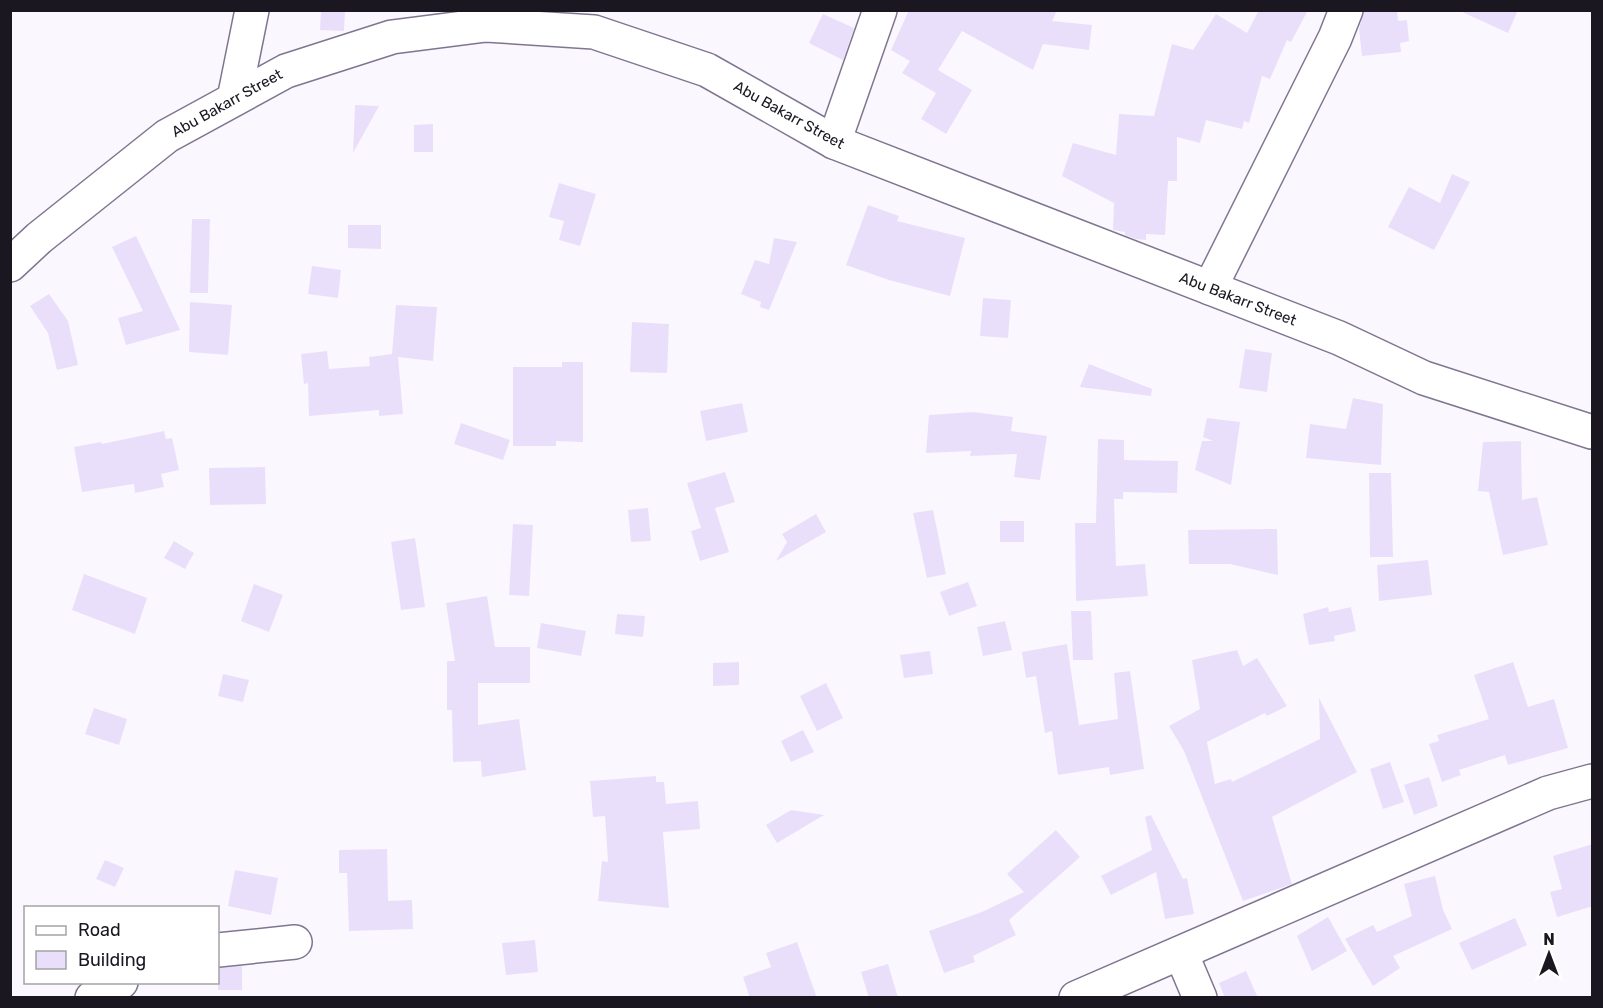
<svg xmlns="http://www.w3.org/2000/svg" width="1603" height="1008" viewBox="0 0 1603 1008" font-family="Rubik,sans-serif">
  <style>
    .building { fill: #eadffb }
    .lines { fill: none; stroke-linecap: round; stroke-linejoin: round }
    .minor-casing { stroke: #7f7590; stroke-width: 36 }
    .minor { stroke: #fff; stroke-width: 33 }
    .labels { text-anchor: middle; stroke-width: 6; stroke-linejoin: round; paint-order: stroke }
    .street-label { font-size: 15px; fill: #1b1721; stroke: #fff }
  </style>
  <rect width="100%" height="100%" fill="#faf8fe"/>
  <g class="building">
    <path d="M 321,10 L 345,10 L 344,31 L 320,30 Z"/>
    <path d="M 909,10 L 1057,10 L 1052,21 L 1092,25 L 1089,50 L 1043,44 L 1033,70 L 962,31 L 938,70 L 972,90 L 946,134 L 921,119 L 936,93 L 902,73 L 910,61 L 891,50 Z"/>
    <path d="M 1259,10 L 1308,10 L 1291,42 L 1287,40 L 1270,79 L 1262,76 L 1249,123 L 1244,121 L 1242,129 L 1206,120 L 1200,143 L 1177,137 L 1177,181 L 1168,181 L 1165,235 L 1146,234 L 1146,240 L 1136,239 L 1125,235 L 1125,232 L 1113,230 L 1114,203 L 1062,176 L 1073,143 L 1116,155 L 1119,114 L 1154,116 L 1172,44 L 1193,50 L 1216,14 L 1247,33 Z"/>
    <path d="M 1397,10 L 1398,21 L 1407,20 L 1409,41 L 1400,43 L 1401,52 L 1362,56 L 1359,29 L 1364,12 Z"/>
    <path d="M 1458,10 L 1518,10 L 1508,33 Z"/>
    <path d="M 823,14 L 854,28 L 843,60 L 809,43 Z"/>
    <path d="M 355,105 L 379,106 L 353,153 Z"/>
    <path d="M 433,124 L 433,152 L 414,152 L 414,125 Z"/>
    <path d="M 1452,174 L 1470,182 L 1434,250 L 1388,227 L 1409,187 L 1440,203 Z"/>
    <path d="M 559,183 L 596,194 L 580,246 L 559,240 L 564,221 L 549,217 Z"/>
    <path d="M 868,205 L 899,216 L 897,221 L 965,238 L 950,296 L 889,280 L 846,265 Z"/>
    <path d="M 192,219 L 210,219 L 208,293 L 190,293 Z"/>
    <path d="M 348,225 L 381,225 L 381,249 L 348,248 Z"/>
    <path d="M 136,236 L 180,330 L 126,345 L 118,318 L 143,311 L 112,247 Z"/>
    <path d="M 774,238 L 797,242 L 769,310 L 760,307 L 761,302 L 741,294 L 755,260 L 769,264 Z"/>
    <path d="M 312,266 L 341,270 L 338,298 L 308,294 Z"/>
    <path d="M 49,294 L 68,321 L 78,365 L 57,370 L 48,333 L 30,306 Z"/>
    <path d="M 983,298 L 1011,300 L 1008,338 L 980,336 Z"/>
    <path d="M 190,302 L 232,305 L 228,355 L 189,352 Z"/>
    <path d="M 396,305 L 437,307 L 433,361 L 398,357 L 403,414 L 379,416 L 379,410 L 309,416 L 308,383 L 304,384 L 301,354 L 327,351 L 329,369 L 370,366 L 369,357 L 392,354 Z"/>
    <path d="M 632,322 L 669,324 L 667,373 L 630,372 Z"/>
    <path d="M 1245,349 L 1272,353 L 1267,392 L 1239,388 Z"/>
    <path d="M 562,362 L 583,362 L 583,442 L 556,441 L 556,446 L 513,446 L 513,367 L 562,367 Z"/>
    <path d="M 1089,364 L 1152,389 L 1151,396 L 1080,387 Z"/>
    <path d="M 1353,398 L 1383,404 L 1381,465 L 1306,458 L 1310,424 L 1346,429 Z"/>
    <path d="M 742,403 L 748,432 L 706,441 L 700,411 Z"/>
    <path d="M 973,412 L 1013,417 L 1011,431 L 1047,436 L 1040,480 L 1014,477 L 1017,454 L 970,456 L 971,451 L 926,453 L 929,415 Z"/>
    <path d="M 1207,418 L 1240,422 L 1231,485 L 1195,470 L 1202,441 L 1213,441 L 1203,437 Z"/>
    <path d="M 461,423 L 510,440 L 503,460 L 454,444 Z"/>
    <path d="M 164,431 L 166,439 L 172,438 L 179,470 L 161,474 L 164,487 L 135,493 L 134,484 L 82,492 L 74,447 L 101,442 L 102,444 Z"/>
    <path d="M 1098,439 L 1124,440 L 1124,460 L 1178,461 L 1177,493 L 1123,492 L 1123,499 L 1114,499 L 1116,566 L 1145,564 L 1148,596 L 1076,601 L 1075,523 L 1096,523 Z"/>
    <path d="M 1521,441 L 1522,500 L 1537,497 L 1548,545 L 1503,555 L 1489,492 L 1478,491 L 1483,442 Z"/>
    <path d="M 265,467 L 266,504 L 210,505 L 209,468 Z"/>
    <path d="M 725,472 L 735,502 L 715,508 L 729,552 L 700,561 L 691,531 L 701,528 L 687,483 Z"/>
    <path d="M 1369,473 L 1391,473 L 1393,557 L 1370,557 Z"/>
    <path d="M 648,508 L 651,541 L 631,542 L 628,510 Z"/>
    <path d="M 933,510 L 946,574 L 927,578 L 913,513 Z"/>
    <path d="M 816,514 L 826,532 L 776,561 L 787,542 L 782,534 Z"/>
    <rect x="1000" y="521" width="24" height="21"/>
    <path d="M 513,524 L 533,525 L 529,596 L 509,595 Z"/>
    <path d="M 1277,529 L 1278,575 L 1230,564 L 1189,564 L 1188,530 Z"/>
    <path d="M 415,538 L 425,607 L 401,610 L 391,542 Z"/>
    <path d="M 174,541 L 194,553 L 185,569 L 164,558 Z"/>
    <path d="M 1428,560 L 1432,595 L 1379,601 L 1377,565 Z"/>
    <path d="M 84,574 L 147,598 L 135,634 L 72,610 Z"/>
    <path d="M 968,582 L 977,606 L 949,616 L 940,592 Z"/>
    <path d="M 254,584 L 283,595 L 269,632 L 241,621 Z"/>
    <path d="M 487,596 L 495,647 L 530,647 L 530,683 L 478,683 L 478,725 L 519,719 L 526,770 L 482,777 L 481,761 L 453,762 L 452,710 L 447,710 L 447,661 L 455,661 L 446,603 Z"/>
    <path d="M 1328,607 L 1329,612 L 1351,607 L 1356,631 L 1334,636 L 1335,641 L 1309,645 L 1303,614 Z"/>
    <path d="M 1071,611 L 1091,611 L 1093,660 L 1073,660 Z"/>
    <path d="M 617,614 L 645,616 L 643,637 L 615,634 Z"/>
    <path d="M 1005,621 L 1012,650 L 983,656 L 977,627 Z"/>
    <path d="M 541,623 L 586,631 L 581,656 L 537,648 Z"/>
    <path d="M 1067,644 L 1079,725 L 1118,719 L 1114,673 L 1130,671 L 1144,769 L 1110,775 L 1109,767 L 1058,775 L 1052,731 L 1045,733 L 1036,676 L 1026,678 L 1022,652 Z"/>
    <path d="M 1237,650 L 1243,666 L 1257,658 L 1287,706 L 1267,716 L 1265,713 L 1207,742 L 1215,784 L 1231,779 L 1232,782 L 1320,739 L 1319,698 L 1357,772 L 1272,817 L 1292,884 L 1243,901 L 1184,751 L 1169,726 L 1200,709 L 1192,660 Z"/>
    <path d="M 930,651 L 933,674 L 904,678 L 900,655 Z"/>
    <path d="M 739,662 L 739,685 L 713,686 L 713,663 Z"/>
    <path d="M 1513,662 L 1528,707 L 1554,699 L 1568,748 L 1508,765 L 1505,755 L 1459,770 L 1461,775 L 1442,782 L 1429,744 L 1439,741 L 1437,735 L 1489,719 L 1474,675 Z"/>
    <path d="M 223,674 L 249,680 L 243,702 L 218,696 Z"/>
    <path d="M 826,683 L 843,718 L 817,731 L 800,696 Z"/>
    <path d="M 94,708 L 127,719 L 119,745 L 85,734 Z"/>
    <path d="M 803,730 L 814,752 L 791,762 L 781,741 Z"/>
    <path d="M 1390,762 L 1404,802 L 1383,809 L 1370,769 Z"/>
    <path d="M 656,776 L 656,782 L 664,782 L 666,804 L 698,801 L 700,829 L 663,832 L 669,908 L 598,901 L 602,861 L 608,862 L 605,816 L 593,817 L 590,781 Z"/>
    <path d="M 1429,777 L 1438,806 L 1414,815 L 1404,785 Z"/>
    <path d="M 791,810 L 824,815 L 777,843 L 766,825 Z"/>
    <path d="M 1151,815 L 1183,879 L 1187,878 L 1194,914 L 1165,919 L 1156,872 L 1111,895 L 1101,876 L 1152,850 L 1145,817 Z"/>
    <path d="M 1056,830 L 1080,857 L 1009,920 L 1016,935 L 973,956 L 975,962 L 944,973 L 929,931 L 982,912 L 1024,892 L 1007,874 Z"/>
    <path d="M 1593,844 L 1593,906 L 1557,917 L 1550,892 L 1562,889 L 1553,856 Z"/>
    <path d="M 387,849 L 388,901 L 412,900 L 413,929 L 349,931 L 347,873 L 339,873 L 339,850 Z"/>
    <path d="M 105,860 L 124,868 L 115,887 L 96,879 Z"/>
    <path d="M 235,870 L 278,878 L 271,915 L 228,906 Z"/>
    <path d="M 1435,876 L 1443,910 L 1452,929 L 1393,956 L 1400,968 L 1373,986 L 1345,939 L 1373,925 L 1377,932 L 1412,916 L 1404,884 Z"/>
    <path d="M 1328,917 L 1347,951 L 1312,971 L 1297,936 Z"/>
    <path d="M 1515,918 L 1527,945 L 1472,970 L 1459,943 Z"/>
    <path d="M 535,940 L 538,972 L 506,975 L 502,943 Z"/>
    <path d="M 797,942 L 817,998 L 750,998 L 743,977 L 771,967 L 766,953 Z"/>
    <path d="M 888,964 L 898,998 L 869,998 L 861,972 Z"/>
    <path d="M 242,966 L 242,990 L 218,990 L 218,968 Z"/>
    <path d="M 1246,971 L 1258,998 L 1225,998 L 1219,983 Z"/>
  </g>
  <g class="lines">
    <defs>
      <g id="minor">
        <path d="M 234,99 L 252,10"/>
        <path d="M 834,142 L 880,10"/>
        <path d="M 10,265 L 39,238 L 167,136 L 286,71 L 392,37 L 486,25 L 594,32 L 707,70 L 834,142 L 1339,338 L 1424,378 L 1592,432"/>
        <path d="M 1210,288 L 1335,38 L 1346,10"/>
        <path d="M 218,950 L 295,942"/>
        <path d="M 1181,953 L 1200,998"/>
        <path d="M 92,998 L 121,982"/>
        <path d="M 1076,998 L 1548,793 L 1592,781"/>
      </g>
    </defs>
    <use href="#minor" class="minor-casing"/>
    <use href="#minor" class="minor"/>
  </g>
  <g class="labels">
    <g class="street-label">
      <text transform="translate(227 103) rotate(-29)" y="5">Abu Bakarr Street</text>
      <text transform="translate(789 115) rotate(29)" y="5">Abu Bakarr Street</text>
      <text transform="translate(1238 299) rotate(21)" y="5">Abu Bakarr Street</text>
    </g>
  </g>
  <rect width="1603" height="1008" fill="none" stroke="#1b1721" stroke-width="24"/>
  <rect x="24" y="906" width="195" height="78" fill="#ffffff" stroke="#a4a2a6" stroke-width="1.5"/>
  <rect x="36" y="926" width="30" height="9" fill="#ffffff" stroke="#a4a2a6" stroke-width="1.5"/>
  <text x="78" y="936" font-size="18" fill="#1b1721">Road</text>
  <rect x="36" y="951" width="30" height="18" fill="#eadffb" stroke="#a4a2a6" stroke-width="1.5"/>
  <text x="78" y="966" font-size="18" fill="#1b1721">Building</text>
  <g transform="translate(1549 954)" stroke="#ffffff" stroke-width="4.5" paint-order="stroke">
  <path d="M0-4.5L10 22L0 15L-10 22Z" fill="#1b1721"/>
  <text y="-9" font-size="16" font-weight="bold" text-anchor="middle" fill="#1b1721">N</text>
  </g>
</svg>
